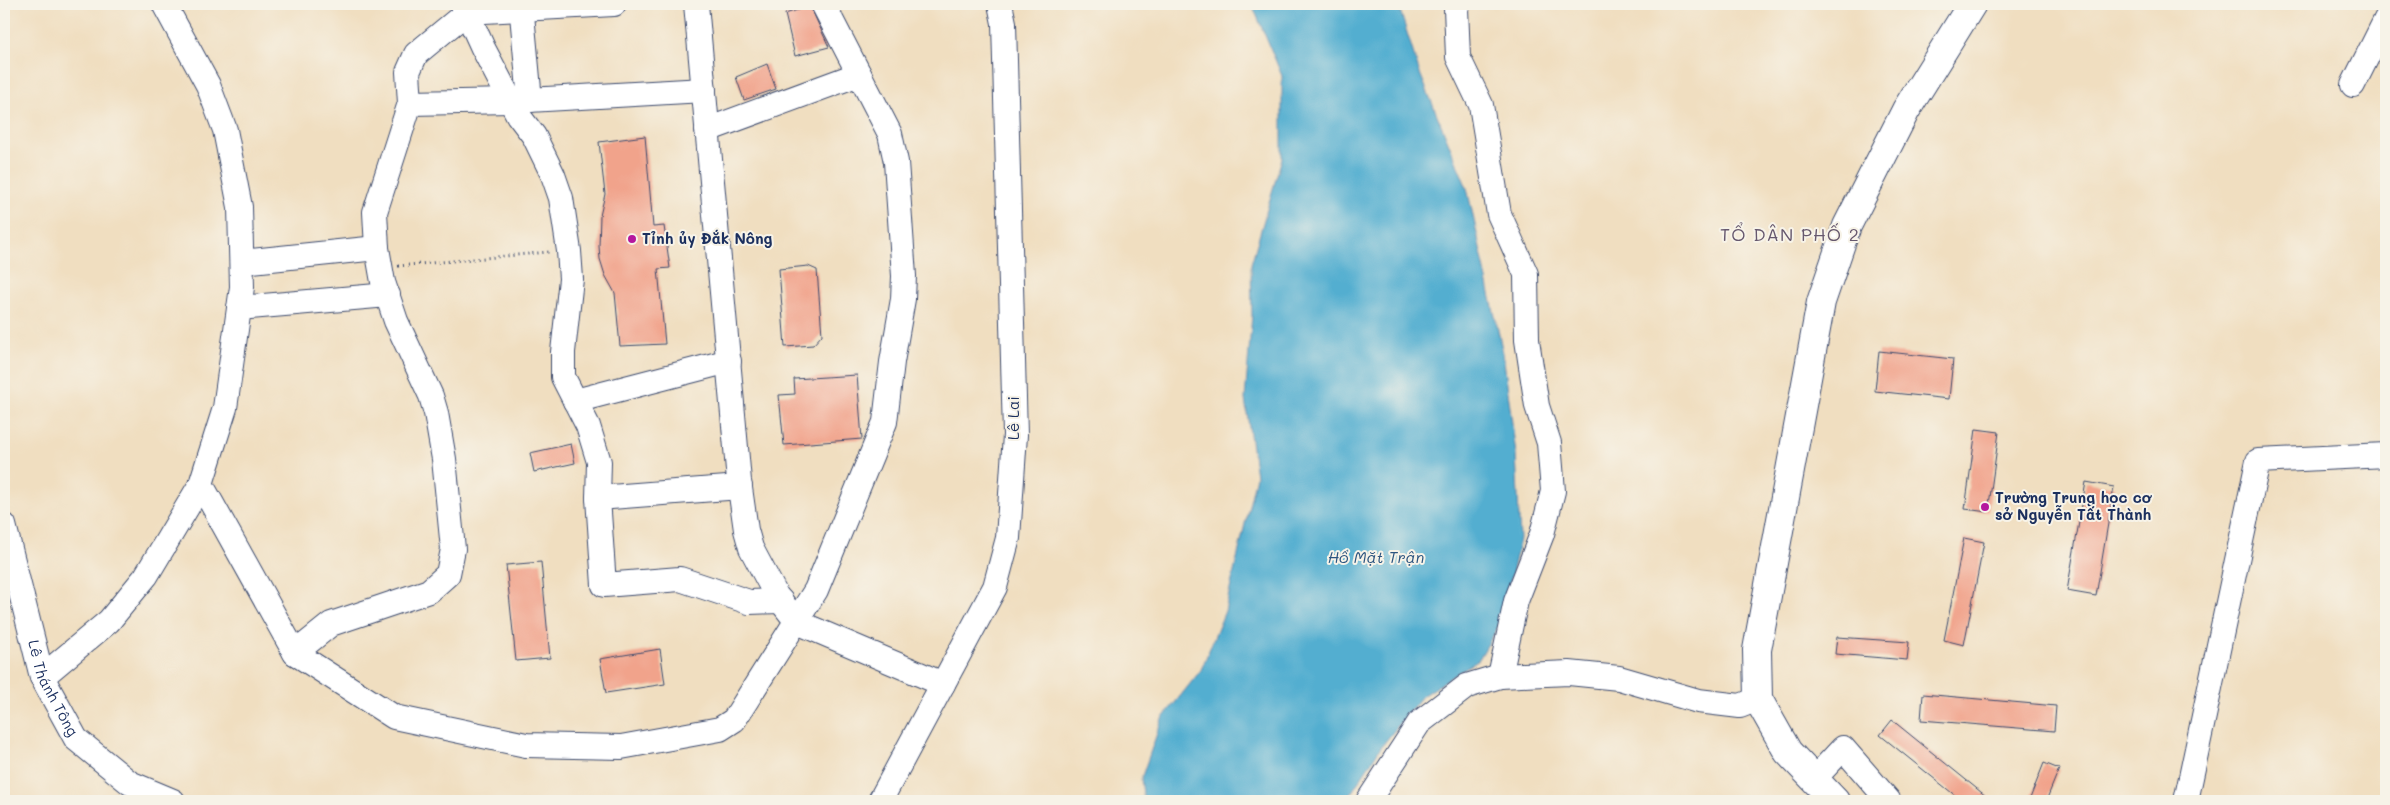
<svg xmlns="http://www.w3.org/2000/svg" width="2390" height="805" viewBox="0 0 2390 805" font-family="Mali,sans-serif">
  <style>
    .water { fill: #53aed0; stroke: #376e97 }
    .building { fill: #f1a38b }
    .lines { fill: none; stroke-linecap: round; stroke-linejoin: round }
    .minor-casing { stroke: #3b496d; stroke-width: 26 }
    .major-casing { stroke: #3b496d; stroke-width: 30 }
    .path { stroke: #3b496d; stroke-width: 3; stroke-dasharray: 1 4; stroke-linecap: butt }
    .minor { stroke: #fff; stroke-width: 24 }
    .major { stroke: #fff; stroke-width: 28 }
    .poi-dot { fill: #b5179e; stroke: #f7f3e8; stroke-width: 2 }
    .labels { text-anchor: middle; stroke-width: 4; stroke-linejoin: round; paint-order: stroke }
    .poi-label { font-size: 15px; font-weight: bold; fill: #1b2f5e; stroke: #f7f3e8; text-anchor: start }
    .street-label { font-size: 15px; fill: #1b2f5e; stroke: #f7f3e8 }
    .water-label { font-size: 16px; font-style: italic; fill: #2c5580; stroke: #f7f3e8 }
    .quarter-label { font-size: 18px; letter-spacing: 1px; fill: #66586e; stroke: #f7f3e8 }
  </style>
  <rect width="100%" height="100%" fill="#f7f3e8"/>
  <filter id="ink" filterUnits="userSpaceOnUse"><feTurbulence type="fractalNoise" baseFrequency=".02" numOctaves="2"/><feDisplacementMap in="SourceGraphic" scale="10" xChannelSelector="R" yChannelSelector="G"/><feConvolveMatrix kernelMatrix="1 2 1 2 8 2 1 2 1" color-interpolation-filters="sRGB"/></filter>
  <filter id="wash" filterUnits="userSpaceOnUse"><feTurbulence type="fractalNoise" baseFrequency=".0096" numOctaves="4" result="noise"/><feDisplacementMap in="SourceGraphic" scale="20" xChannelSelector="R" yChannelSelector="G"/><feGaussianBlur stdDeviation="1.12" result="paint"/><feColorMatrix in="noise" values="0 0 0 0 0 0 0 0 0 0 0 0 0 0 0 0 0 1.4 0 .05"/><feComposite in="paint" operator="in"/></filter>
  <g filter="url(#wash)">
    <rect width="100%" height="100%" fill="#f0dec0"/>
    <path class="water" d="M 1252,4 L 1398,4 L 1419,71 L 1467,188 L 1503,353 L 1516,454 L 1520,539 L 1501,622 L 1479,659 L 1422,696 L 1381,747 L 1346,801 L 1144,801 L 1141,779 L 1162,719 L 1201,670 L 1225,611 L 1256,476 L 1245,399 L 1252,315 L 1251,264 L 1282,158 L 1282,76 Z"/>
    <g id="blocks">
      <g class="building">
        <path d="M 810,6 L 829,47 L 795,56 L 785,14 Z"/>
        <path d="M 767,64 L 776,89 L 744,100 L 736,77 Z"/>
        <path d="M 645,136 L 653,227 L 664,226 L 670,268 L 658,269 L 665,344 L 620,346 L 615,293 L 605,275 L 600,259 L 599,246 L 600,216 L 605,194 L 599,142 Z"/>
        <path d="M 808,266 L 817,270 L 822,335 L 813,345 L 785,347 L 779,269 Z"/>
        <path d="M 1879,351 L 1953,359 L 1949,399 L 1875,391 Z"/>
        <path d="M 857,375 L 862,439 L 784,445 L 779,395 L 795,394 L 794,379 Z"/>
        <path d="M 1976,429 L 1999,432 L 1988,512 L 1965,509 Z"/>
        <path d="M 571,444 L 575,463 L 534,472 L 530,453 Z"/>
        <path d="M 2086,482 L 2114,487 L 2096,596 L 2067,591 Z"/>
        <path d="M 1964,538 L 1984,542 L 1964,645 L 1944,640 Z"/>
        <path d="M 541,562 L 550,658 L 516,661 L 506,565 Z"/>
        <path d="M 1837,637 L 1909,642 L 1907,660 L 1835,654 Z"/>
        <path d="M 660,649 L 665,684 L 606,693 L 600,659 Z"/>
        <path d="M 1923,694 L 2056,706 L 2054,731 L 1921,720 Z"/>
        <path d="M 1892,720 L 1992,801 L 1962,801 L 1880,735 Z"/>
        <path d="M 2044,763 L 2059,769 L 2046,801 L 2029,801 Z"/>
      </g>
    </g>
  </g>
  <g filter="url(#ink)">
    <use href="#blocks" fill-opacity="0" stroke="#3b496d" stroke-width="1"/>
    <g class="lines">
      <defs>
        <g id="minor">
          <path d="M 463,4 L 483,48 L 518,115 L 534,136 L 553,175 L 561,198 L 569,251 L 571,279 L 563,352 L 563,377 L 588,426 L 599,462 L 598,498 L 604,585 L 680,579 L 749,602 L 781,601"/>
          <path d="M 521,4 L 530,100"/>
          <path d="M 696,4 L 739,481 L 746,530 L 751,548 L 776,595 L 797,622 L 943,684"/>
          <path d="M 1458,4 L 1456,8 L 1458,57 L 1481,105 L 1499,214 L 1526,274 L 1527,340 L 1537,406 L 1549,443 L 1553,491 L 1542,534 L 1516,601 L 1500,676"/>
          <path d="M 2353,85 L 2386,19"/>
          <path d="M 410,103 L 511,101 L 704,90"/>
          <path d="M 707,130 L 859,74"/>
          <path d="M 242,262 L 377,248"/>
          <path d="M 239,308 L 388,295"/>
          <path d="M 575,401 L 729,361"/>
          <path d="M 201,484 L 295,653 L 394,717 L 526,745 L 621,747 L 720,729 L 734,720 L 816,590 L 885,422 L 892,362 L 903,299 L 904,276 L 896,162 L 890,134 L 823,4"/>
          <path d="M 598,498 L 740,487"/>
          <path id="s1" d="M 4,525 L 42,677 L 76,739 L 130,783 L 173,801"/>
          <path d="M 295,653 L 331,624 L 429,591 L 448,574 L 453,549 L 444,459 L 436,413 L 431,396 L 396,321 L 383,282 L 377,248 L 375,212 L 410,103 L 408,72 L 416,54 L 467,12 L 614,4"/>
          <path d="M 42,677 L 109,621 L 146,576 L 201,484 L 225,408 L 242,287 L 240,207 L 225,130 L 208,85 L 164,4"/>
          <path d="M 1814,779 L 1843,748 L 1889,801"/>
          <path d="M 880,801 L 995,587 L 1008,538 L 1015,435 L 1004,23 L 1000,4"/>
          <path d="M 1368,801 L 1419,723 L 1467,686 L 1500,676 L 1569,673 L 1619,678 L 1698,701 L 1740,706 L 1758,699"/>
          <path d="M 2186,801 L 2258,461 L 2386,455"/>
        </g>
        <path id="major" d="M 1835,801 L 1788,752 L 1758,699 L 1757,650 L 1821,302 L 1847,226 L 1906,110 L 1972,4"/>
      </defs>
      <use href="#minor" class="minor-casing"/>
      <use href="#major" class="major-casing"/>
      <path class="path" d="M 398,266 L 549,252"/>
      <use href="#minor" class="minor"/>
      <use href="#major" class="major"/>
    </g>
  </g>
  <g class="poi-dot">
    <circle cx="632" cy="239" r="5"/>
    <circle cx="1985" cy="507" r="5"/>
  </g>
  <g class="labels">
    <g class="poi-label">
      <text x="642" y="244">Tỉnh ủy Đắk Nông</text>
      <text x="1995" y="503">Trường Trung học cơ<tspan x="1995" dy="17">sở Nguyễn Tất Thành</tspan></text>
    </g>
    <g class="street-label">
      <text transform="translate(1014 418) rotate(-90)" y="5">Lê Lai</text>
      <text dy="5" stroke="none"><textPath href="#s1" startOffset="171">Lê Thánh Tông</textPath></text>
    </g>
    <g class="water-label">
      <text x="1376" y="563">Hồ Mặt Trận</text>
    </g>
    <g class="quarter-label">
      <text x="1790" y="241">TỔ DÂN PHỐ 2</text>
    </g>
  </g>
  <rect width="2390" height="805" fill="none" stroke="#f7f3e8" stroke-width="20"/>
</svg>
